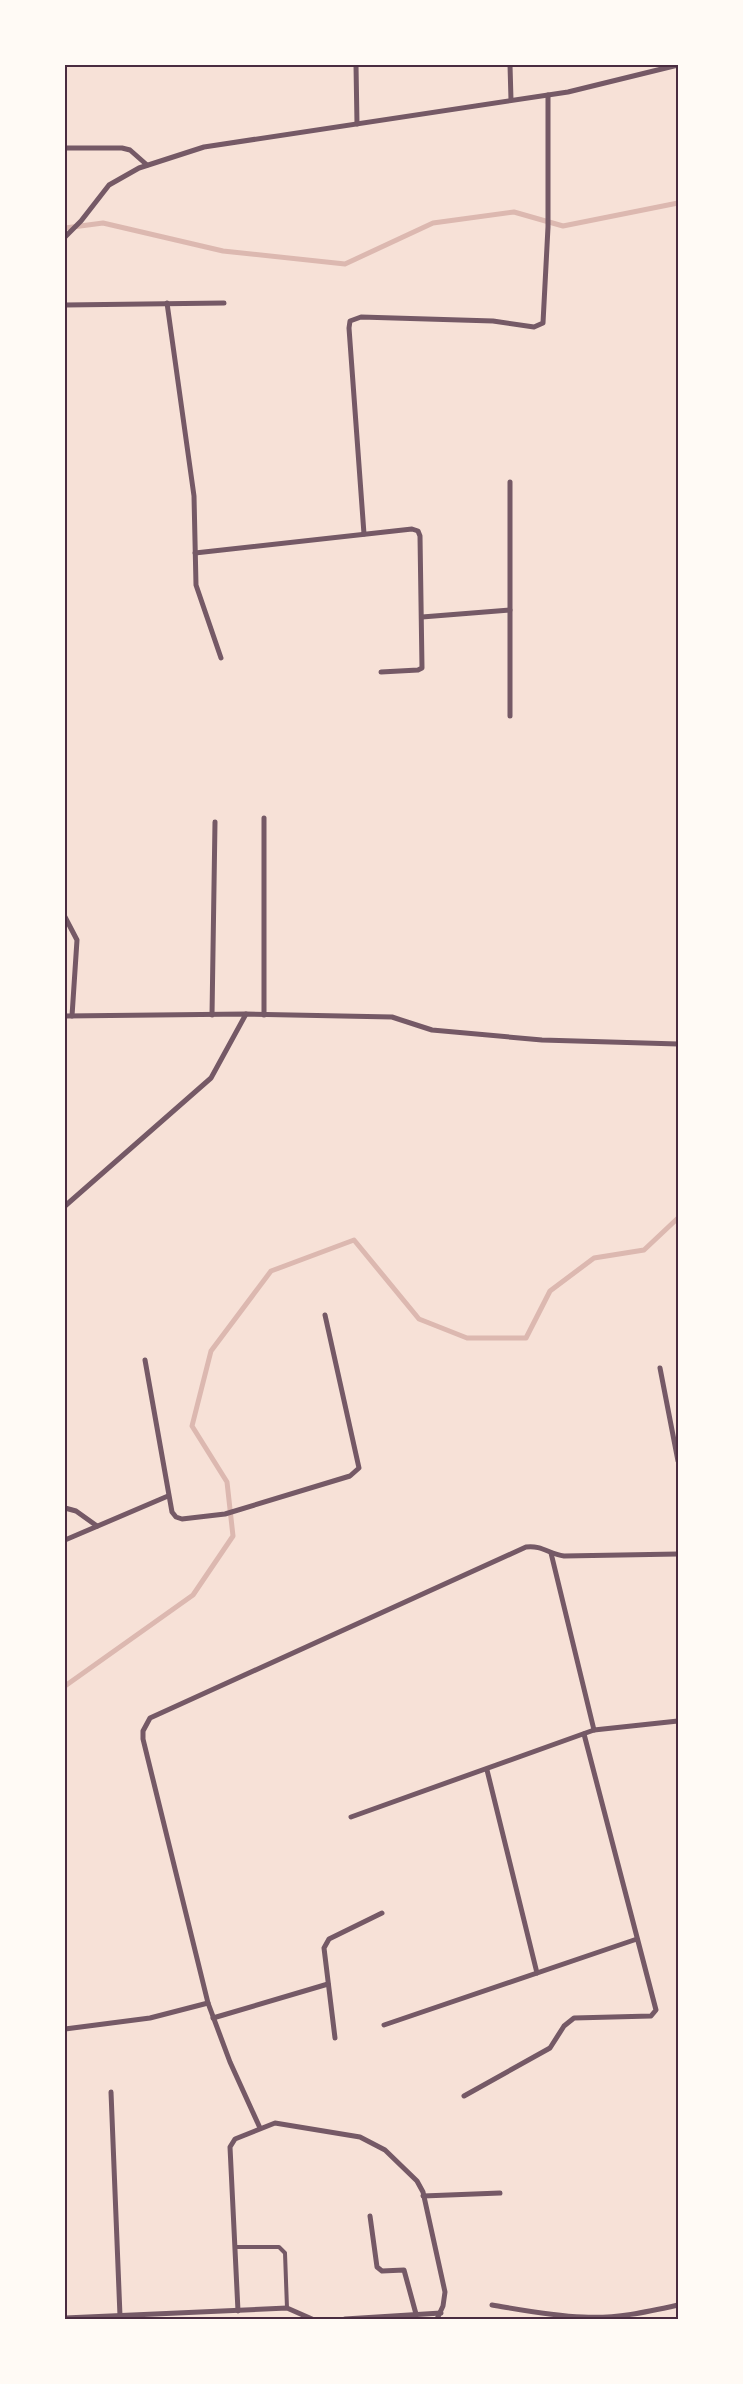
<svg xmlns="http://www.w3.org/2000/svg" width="743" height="2384" viewBox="0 0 743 2384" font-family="Jost,sans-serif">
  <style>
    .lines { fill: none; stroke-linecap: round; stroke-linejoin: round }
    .stream { stroke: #dcb8b0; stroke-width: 5 }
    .service { stroke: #755966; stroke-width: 4 }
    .minor { stroke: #755966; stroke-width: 5 }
    .neatline { fill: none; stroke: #4a2c40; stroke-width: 2 }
  </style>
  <rect width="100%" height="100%" fill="#f7e1d7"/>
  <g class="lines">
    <g class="stream">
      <path d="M 65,228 L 103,223 L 223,251 L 345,264 L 433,223 L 514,212 L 563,226 L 678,203"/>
      <path d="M 65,1686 L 193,1595 L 233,1536 L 227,1482 L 192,1426 L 211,1351 L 271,1271 L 354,1240 L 419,1319 L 467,1338 L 526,1338 L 550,1291 L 594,1258 L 644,1250 L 678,1218"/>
    </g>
    <path class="service" d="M 235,2247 L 279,2247 L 285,2253 L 287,2308"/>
    <g class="minor">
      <path d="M 356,65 L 357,124"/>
      <path d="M 510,65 L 511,100"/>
      <path d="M 65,148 L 122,148 L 130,150 L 147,165"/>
      <path d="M 65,237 L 81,221 L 109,185 L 139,168 L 204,147 L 568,92 L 678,65"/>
      <path d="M 167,303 L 194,496 L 196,585 L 221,658"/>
      <path d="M 65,305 L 224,303"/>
      <path d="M 510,482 L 510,716"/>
      <path d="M 364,534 L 349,328 L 350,321 L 361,317 L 493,321 L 534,327 L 543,323 L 548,227 L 548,95"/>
      <path d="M 195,553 L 412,529 L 418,531 L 420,536 L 422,668 L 418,670 L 381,672"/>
      <path d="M 422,617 L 510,610"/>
      <path d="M 264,818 L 264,1015"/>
      <path d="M 65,917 L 77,940 L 72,1016"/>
      <path d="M 212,1015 L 215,822"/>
      <path d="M 65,1016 L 246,1014 L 392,1017 L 432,1030 L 542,1040 L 678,1044"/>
      <path d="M 65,1206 L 211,1078 L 246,1014"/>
      <path d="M 145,1360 L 172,1512 L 176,1517 L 182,1519 L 225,1514 L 350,1476 L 359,1468 L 325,1315"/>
      <path d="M 660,1368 L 678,1461"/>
      <path d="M 65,1508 L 76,1511 L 97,1526"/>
      <path d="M 65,1540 L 168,1496"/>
      <path d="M 551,1553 L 594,1730"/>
      <path d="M 487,1770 L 537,1973"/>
      <path d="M 351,1817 L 594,1730 L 678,1721"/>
      <path d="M 213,2018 L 328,1984"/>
      <path d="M 384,2025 L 637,1939"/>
      <path d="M 65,2029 L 150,2018 L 208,2003"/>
      <path d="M 335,2038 L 324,1948 L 329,1939 L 382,1913"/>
      <path d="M 111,2092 L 120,2316"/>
      <path d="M 464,2096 L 550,2048 L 564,2026 L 574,2018 L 651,2016 L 656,2010 L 584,1734"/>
      <path d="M 260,2128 L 230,2062 L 208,2003 L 143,1739 L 143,1731 L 150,1718 L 526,1547 C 542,1545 549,1554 564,1556 L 678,1554"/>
      <path d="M 423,2196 L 500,2193"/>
      <path d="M 370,2216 L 377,2267 L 382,2271 L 404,2270 L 416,2314"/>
      <path d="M 492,2305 C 522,2310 552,2316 583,2317 C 615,2319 647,2312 678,2305"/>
      <path d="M 238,2311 L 230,2147 L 235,2139 L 275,2123 L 360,2137 L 385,2150 L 417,2181 L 423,2192 L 445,2292 L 443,2306 L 437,2319"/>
      <path d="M 65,2318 L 287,2308 L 312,2319"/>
      <path d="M 345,2319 L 441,2313"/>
    </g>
  </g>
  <rect width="743" height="2384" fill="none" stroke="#fffaf5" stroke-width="132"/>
  <rect x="66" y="66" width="611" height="2252" class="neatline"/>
</svg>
